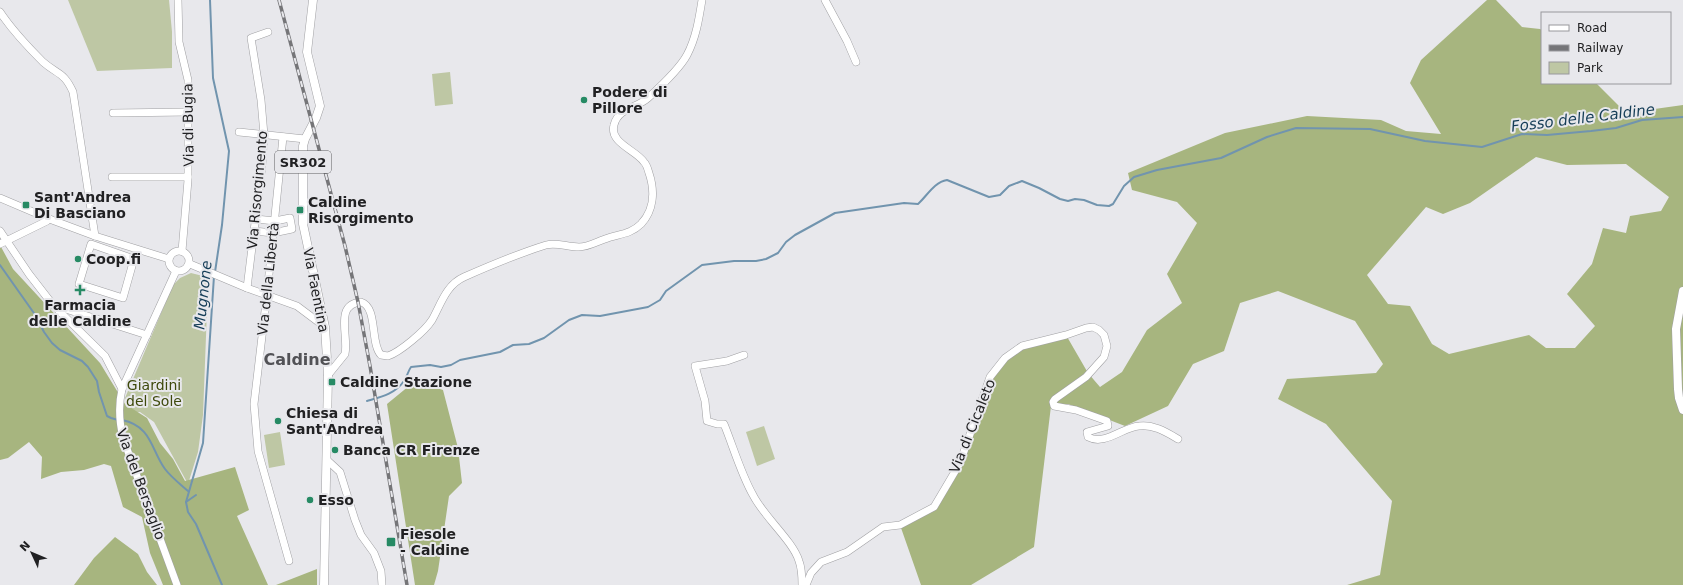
<svg xmlns="http://www.w3.org/2000/svg" width="1683" height="585" viewBox="0 0 1683 585" font-family="'DejaVu Sans',sans-serif">
  <style>
    .green { fill: #bec7a4 }
    .forest { fill: #a7b57f; fill-rule: evenodd }
    .lines { fill: none; stroke-linecap: round; stroke-linejoin: round }
    .stream { stroke: #7194ae; stroke-width: 2 }
    .minor-casing { stroke: #a0a0a3; stroke-width: 8 }
    .major-casing { stroke: #a0a0a3; stroke-width: 9 }
    .minor { stroke: #fff; stroke-width: 7 }
    .major { stroke: #fff; stroke-width: 8 }
    .rail-casing { stroke: #757578; stroke-width: 3.5 }
    .rail { stroke: #e8e8ec; stroke-width: 2; stroke-dasharray: 6; stroke-linecap: butt }
    .poi-dot { fill: #268a64; stroke: #e8e8ec; stroke-width: 1.5 }
    .labels { text-anchor: middle; stroke-width: 4; stroke-linejoin: round; paint-order: stroke }
    .shield { fill: #e8e8ec; stroke: #5d5d5f; stroke-width: 1 }
    .shield-label { font-size: 13px; font-weight: bold; fill: #212123 }
    .poi-label { font-size: 14px; font-weight: bold; fill: #212123; stroke: #e8e8ec; text-anchor: start }
    .street-label { font-size: 14px; fill: #212123; stroke: #e8e8ec }
    .park-label { font-size: 14px; fill: #3e490b; stroke: #e8e8ec }
    .water-label { font-size: 15px; font-style: italic; fill: #153d57; stroke: #e8e8ec }
    .quarter-label { font-size: 16px; font-weight: bold; fill: #525256; stroke: #e8e8ec }
  </style>
  <rect width="100%" height="100%" fill="#e8e8ec"/>
  <g class="green">
    <path d="M 68,0 L 169,0 L 172,32 L 172,68 L 97,71 Z"/>
    <path d="M 450,72 L 453,104 L 435,106 L 432,74 Z"/>
    <path d="M 191,273 L 203,276 L 208,284 L 203,415 L 198,452 L 188,484 L 154,422 L 140,412 L 124,414 L 125,398 L 173,285 L 180,278 Z"/>
    <path d="M 764,426 L 775,459 L 757,466 L 746,432 Z"/>
    <path d="M 280,432 L 285,465 L 269,468 L 264,435 Z"/>
  </g>
  <g class="forest">
    <path d="M 1487,0 L 1496,0 L 1522,27 L 1540,29 L 1542,30 L 1542,83 L 1596,83 L 1626,113 L 1683,105 L 1683,585 L 1347,585 L 1380,575 L 1392,501 L 1326,424 L 1278,399 L 1287,379 L 1376,373 L 1383,364 L 1355,321 L 1278,291 L 1240,303 L 1224,351 L 1193,364 L 1168,406 L 1125,426 L 1068,404 L 1051,406 L 1034,547 L 971,585 L 921,585 L 900,525 L 934,507 L 960,463 L 990,377 L 1022,346 L 1066,335 L 1088,373 L 1100,387 L 1122,372 L 1147,330 L 1182,303 L 1167,274 L 1197,223 L 1177,202 L 1132,190 L 1128,173 L 1225,133 L 1307,116 L 1381,120 L 1406,131 L 1441,134 L 1410,83 L 1421,60 ZM 1536,157 L 1567,165 L 1626,164 L 1669,197 L 1661,211 L 1630,216 L 1626,233 L 1603,228 L 1592,264 L 1567,294 L 1595,326 L 1575,348 L 1546,348 L 1529,335 L 1449,354 L 1432,344 L 1410,306 L 1388,304 L 1367,275 L 1426,207 L 1443,214 L 1470,203 Z"/>
    <path d="M 0,245 L 13,269 L 100,363 L 125,404 L 147,418 L 160,443 L 173,459 L 185,481 L 235,467 L 249,510 L 237,516 L 268,585 L 163,585 L 150,553 L 142,517 L 123,507 L 111,466 L 104,464 L 84,470 L 61,472 L 41,479 L 42,457 L 29,442 L 8,458 L 0,460 Z"/>
    <path d="M 415,381 L 443,390 L 458,448 L 462,483 L 449,496 L 438,571 L 434,585 L 415,585 L 387,404 Z"/>
    <path d="M 115,537 L 138,554 L 147,572 L 157,585 L 74,585 L 94,558 Z"/>
    <path d="M 317,569 L 317,585 L 276,585 Z"/>
  </g>
  <g class="lines">
    <g class="stream">
      <path d="M 210,0 L 213,78 L 229,151 L 222,225 L 215,272"/>
      <path d="M 0,265 L 36,316 L 44,332 L 52,343 L 60,350 L 82,361 L 88,367 L 97,381 L 99,392 L 107,416 L 111,418 L 118,420"/>
      <path d="M 214,276 L 203,443 L 186,502 L 188,512 L 196,524 L 222,585"/>
      <path d="M 367,401 C 381,397 395,394 404,381 C 407,377 408,371 411,367 L 430,365 L 441,367 L 451,365 L 460,360 L 500,352 L 513,345 L 529,344 L 544,338 L 569,320 L 582,315 L 600,316 L 648,307 L 660,300 L 666,291 L 702,265 L 734,261 L 756,261 L 766,259 L 778,253 L 786,242 L 795,235 L 835,213 L 904,203 L 918,204 C 927,196 934,182 947,180 L 989,197 L 1000,195 L 1009,186 L 1022,181 L 1039,188 L 1060,199 L 1068,201 L 1075,199 L 1084,200 L 1097,205 L 1109,206 L 1113,204 L 1124,186 L 1134,177 L 1157,170 L 1221,158 L 1267,137 L 1296,128 L 1370,129 L 1425,141 L 1482,147 L 1522,134 L 1547,135 L 1591,131 L 1616,128 L 1642,120 L 1683,117"/>
      <path d="M 122,420 C 152,426 151,450 165,469 C 171,477 180,484 188,491"/>
      <path d="M 186,502 L 196,495"/>
    </g>
    <defs>
      <g id="minor">
        <path d="M 178,0 L 179,42 L 188,80 L 188,180 L 182,251"/>
        <path d="M 825,0 L 847,41 L 856,62"/>
        <path d="M 0,12 C 12,30 27,46 43,62 C 58,75 64,72 73,92 L 95,236"/>
        <path d="M 113,113 L 188,112"/>
        <path d="M 239,132 L 305,139"/>
        <path d="M 283,137 L 267,294 L 254,404 L 258,451 L 289,561"/>
        <path d="M 112,177 L 188,177"/>
        <path d="M 0,198 L 52,220 L 95,236 L 169,259"/>
        <path d="M 0,231 L 29,274 L 53,305 L 105,356 L 122,389"/>
        <path d="M 254,231 L 273,233 L 292,229 L 290,218 L 275,221 L 256,219"/>
        <path d="M 0,244 L 47,221 L 48,219"/>
        <path d="M 91,244 L 134,259 L 123,298 L 79,284 Z"/>
        <circle cx="179" cy="261" r="10"/>
        <path d="M 190,264 L 247,288 L 297,306 L 325,327"/>
        <path d="M 176,271 L 122,389 C 118,406 119,421 123,438 L 177,585"/>
        <path d="M 247,288 L 262,166 L 264,135 L 261,100 L 251,38 L 268,32"/>
        <path d="M 53,305 L 147,335"/>
        <path d="M 744,355 L 727,361 L 695,366 L 705,401 L 707,421 L 717,424 L 724,424 C 733,446 741,474 753,495 C 764,517 793,541 799,561 C 802,569 802,577 802,585"/>
        <path d="M 328,375 L 345,354 C 349,336 334,304 361,302 C 378,307 370,344 381,355 L 388,356 C 400,352 425,331 432,320 C 441,304 446,285 464,277 C 489,266 520,253 546,245 C 556,242 568,247 579,247 C 588,247 596,242 605,239 C 617,234 630,235 641,224 C 654,210 655,191 649,173 C 648,170 647,165 644,162 C 636,150 609,143 614,125 C 618,108 637,108 648,98 C 659,88 680,68 687,55 C 696,38 699,19 702,0"/>
        <path d="M 327,460 L 340,472 L 355,520 L 361,535 L 374,553 L 381,571 L 382,585"/>
        <path d="M 806,585 L 811,573 L 821,562 L 847,552 L 883,527 L 900,525 L 934,507 L 960,463 L 990,377 L 1005,358 L 1022,346 L 1066,335 L 1086,328 L 1093,327 L 1099,330 L 1104,335 L 1107,346 L 1104,357 L 1086,377 L 1055,399 L 1053,402 L 1054,406 L 1076,410 L 1107,421 L 1108,426 L 1087,432 L 1088,437 C 1105,446 1123,427 1139,426 C 1153,424 1166,432 1178,439"/>
      </g>
      <g id="major">
        <path d="M 313,0 L 307,52 L 320,106 L 316,118 L 305,139 L 303,146 L 303,224 L 325,327 L 328,375 L 324,585"/>
        <path d="M 1683,291 L 1676,329 L 1678,389 L 1679,398 L 1683,410"/>
      </g>
    </defs>
    <use href="#minor" class="minor-casing"/>
    <use href="#major" class="major-casing"/>
    <use href="#minor" class="minor"/>
    <use href="#major" class="major"/>
    <defs>
      <path id="rail" d="M 279,0 L 345,246 L 358,302 L 370,366 L 407,585"/>
    </defs>
    <use href="#rail" class="rail-casing"/>
    <use href="#rail" class="rail"/>
  </g>
  <g class="poi-dot">
    <circle cx="584" cy="100" r="4"/>
    <rect x="22" y="201" width="8" height="8" rx="2"/>
    <rect x="296" y="206" width="8" height="8" rx="2"/>
    <circle cx="78" cy="259" r="4"/>
    <path d="M78 284h4v4h4v4h-4v4h-4v-4h-4v-4h4z"/>
    <rect x="328" y="378" width="8" height="8" rx="2"/>
    <circle cx="278" cy="421" r="4"/>
    <circle cx="335" cy="450" r="4"/>
    <circle cx="310" cy="500" r="4"/>
    <rect x="386" y="537" width="10" height="10" rx="2"/>
  </g>
  <g class="labels">
    <rect class="shield" x="275" y="151" width="56" height="22" rx="3"/>
    <g class="shield-label">
      <text x="303" y="167">SR302</text>
    </g>
    <g class="poi-label">
      <text x="592" y="97">Podere di<tspan x="592" dy="16">Pillore</tspan></text>
      <text x="34" y="202">Sant'Andrea<tspan x="34" dy="16">Di Basciano</tspan></text>
      <text x="308" y="207">Caldine<tspan x="308" dy="16">Risorgimento</tspan></text>
      <text x="86" y="264">Coop.fi</text>
      <text x="80" y="310" text-anchor="middle">Farmacia<tspan x="80" dy="16">delle Caldine</tspan></text>
      <text x="340" y="387">Caldine Stazione</text>
      <text x="286" y="418">Chiesa di<tspan x="286" dy="16">Sant'Andrea</tspan></text>
      <text x="343" y="455">Banca CR Firenze</text>
      <text x="318" y="505">Esso</text>
      <text x="400" y="539">Fiesole<tspan x="400" dy="16">- Caldine</tspan></text>
    </g>
    <g class="street-label">
      <text transform="translate(188 125) rotate(-91)" y="5">Via di Bugia</text>
      <text transform="translate(257 190) rotate(-85)" y="5">Via Risorgimento</text>
      <text transform="translate(268 279) rotate(-84)" y="5">Via della Libertà</text>
      <text transform="translate(316 290) rotate(79)" y="5">Via Faentina</text>
      <text transform="translate(972 426) rotate(-68)" y="5">Via di Cicaleto</text>
      <text transform="translate(141 484) rotate(70)" y="5">Via del Bersaglio</text>
    </g>
    <g class="park-label">
      <text x="154" y="390">Giardini<tspan x="154" dy="16">del Sole</tspan></text>
    </g>
    <g class="water-label">
      <text transform="translate(1583 118) rotate(-7)" y="5">Fosso delle Caldine</text>
      <text transform="translate(203 295) rotate(-84)" y="5">Mugnone</text>
    </g>
    <g class="quarter-label">
      <text x="297" y="365">Caldine</text>
    </g>
  </g>
  <rect x="1541" y="12" width="130" height="72" fill="#e8e8ec" stroke="#98989c"/>
  <rect x="1549" y="25" width="20" height="6" fill="#ffffff" stroke="#98989c"/>
  <text x="1577" y="32" font-size="12" fill="#212123">Road</text>
  <rect x="1549" y="45" width="20" height="6" fill="#757578" stroke="#98989c"/>
  <text x="1577" y="52" font-size="12" fill="#212123">Railway</text>
  <rect x="1549" y="62" width="20" height="12" fill="#bec7a4" stroke="#98989c"/>
  <text x="1577" y="72" font-size="12" fill="#212123">Park</text>
  <g transform="translate(32 553) rotate(314)" stroke="#e8e8ec" stroke-width="3" paint-order="stroke">
  <path d="M0-3L7 15L0 10L-7 15Z" fill="#212123"/>
  <text y="-6" font-size="11" font-weight="bold" text-anchor="middle" fill="#212123">N</text>
  </g>
</svg>
